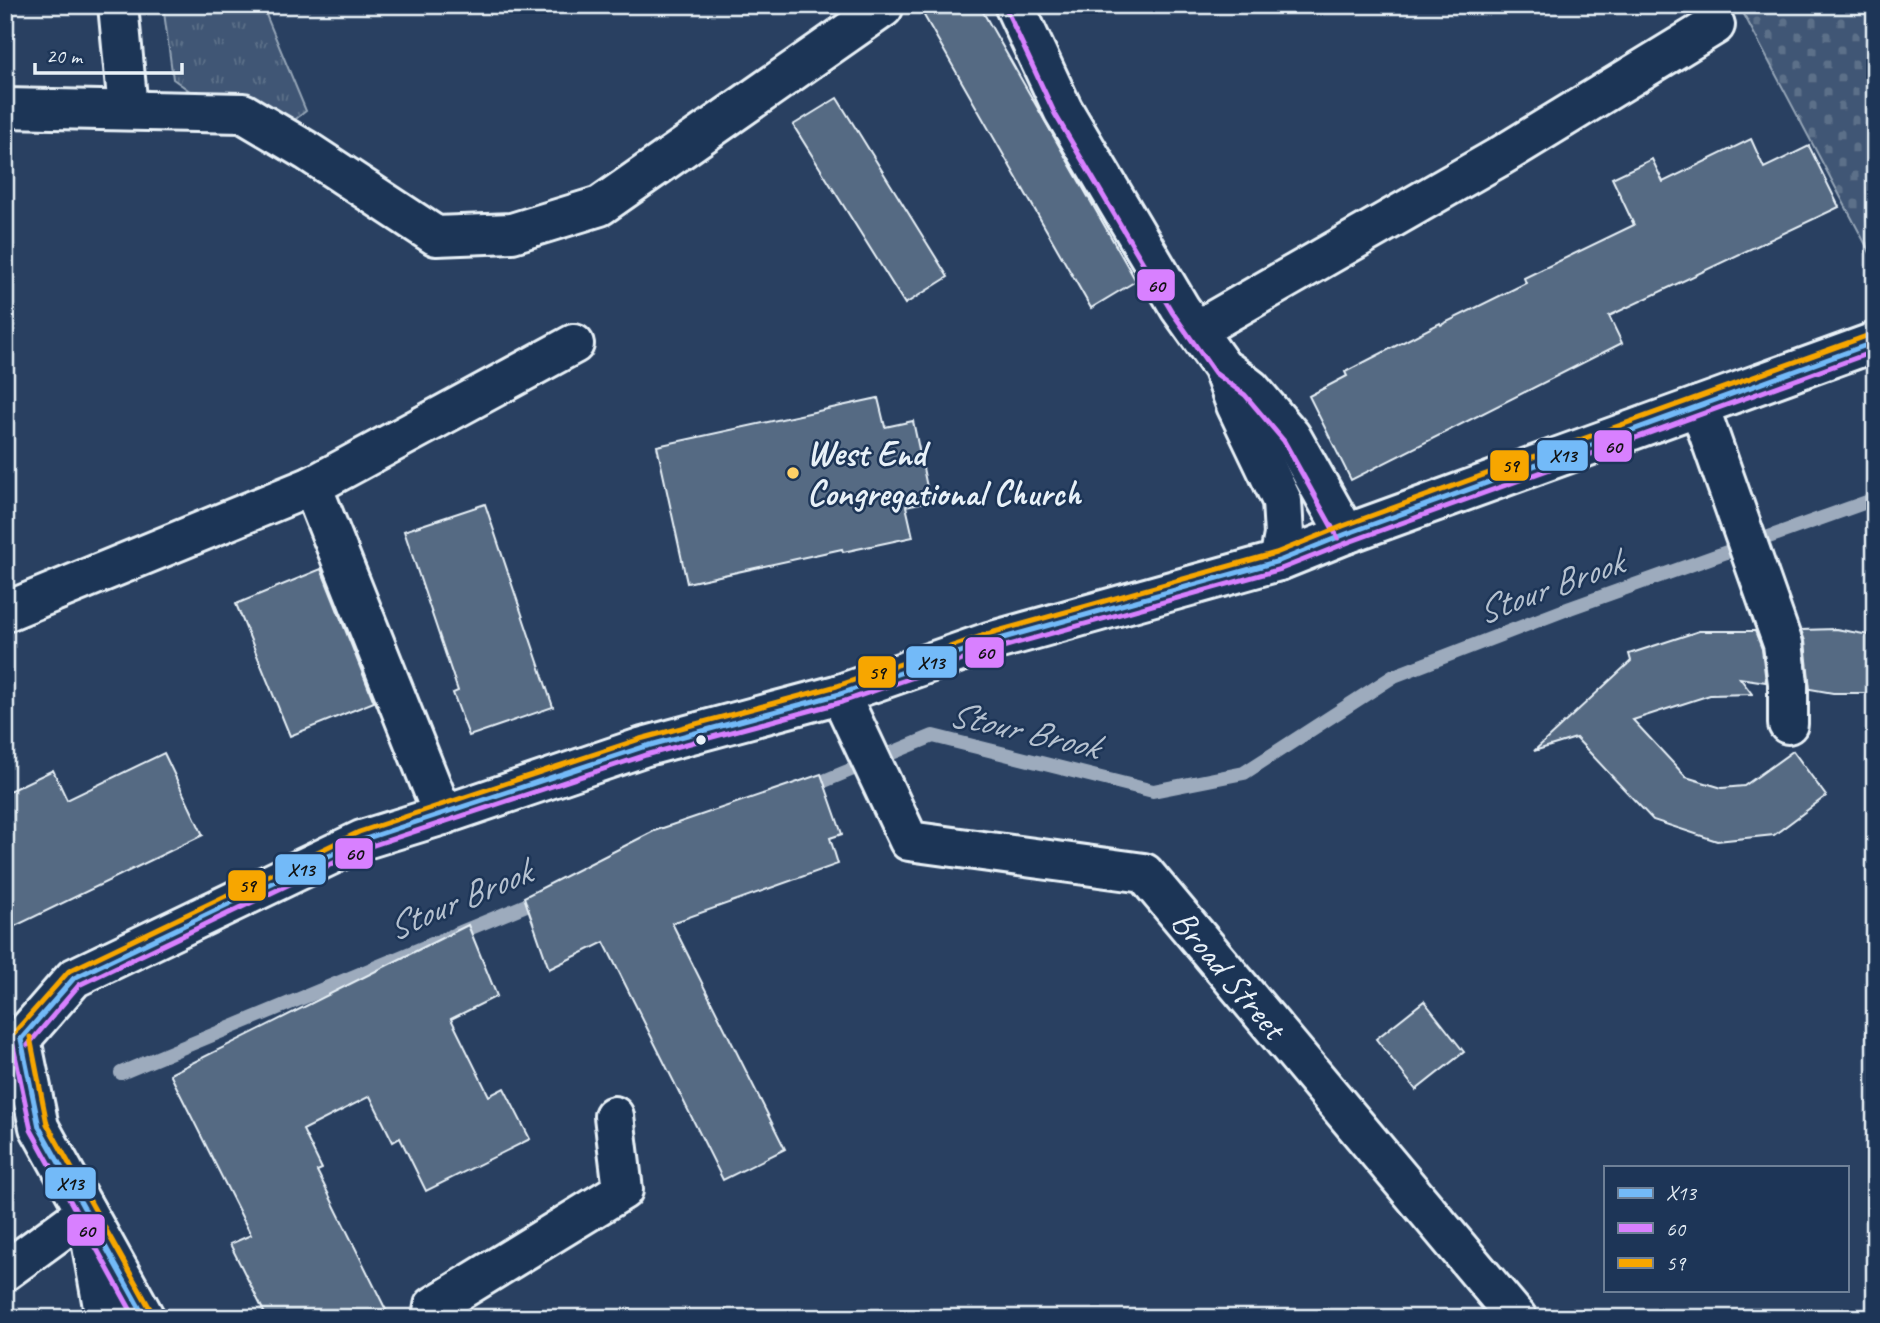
<svg xmlns="http://www.w3.org/2000/svg" width="1880" height="1323" viewBox="0 0 1880 1323" font-family="Caveat,sans-serif">
  <style>
    .grass { fill: url(#grass-tufts); stroke: #94a4b6; stroke-width: 2 }
    .cemetery { fill: url(#cemetery-stones); stroke: #94a4b6; stroke-width: 2 }
    .lines { fill: none; stroke-linecap: round; stroke-linejoin: round }
    .stream { stroke: #9dabbd; stroke-width: 14 }
    .building { fill: #556a83; stroke: #e8f1f8; stroke-width: 2 }
    .minor-casing { stroke: #e8f1f8; stroke-width: 44 }
    .minor { stroke: #1d3557; stroke-width: 38 }
    .bus-1-casing { stroke: #1d3557; stroke-width: 10 }
    .bus-2-casing { stroke: #1d3557; stroke-width: 10 }
    .bus-3-casing { stroke: #1d3557; stroke-width: 10 }
    .bus-1 { stroke: #73baf8; stroke-width: 5 }
    .bus-2 { stroke: #d880ff; stroke-width: 5 }
    .bus-3 { stroke: #f7a600; stroke-width: 5 }
    .poi-dot { fill: #ffd166; stroke: #1d3557; stroke-width: 2.5 }
    .bus-dot { fill: #e8f1f8; stroke: #1d3557; stroke-width: 2.5 }
    .labels { text-anchor: middle; stroke-width: 5; stroke-linejoin: round; paint-order: stroke }
    .poi-label { font-size: 35px; font-weight: bold; fill: #e8f1f8; stroke: #1d3557; text-anchor: start }
    .street-label { font-size: 35px; fill: #e8f1f8; stroke: #1d3557 }
    .water-label { font-size: 37px; font-style: italic; fill: #b6c2d0; stroke: #1d3557 }
    .line-badge { stroke: #1d3557; stroke-width: 2.5 }
    .pale-badge-label { font-size: 19px; text-anchor: middle; font-weight: bold; fill: #111 }
  </style>
  <defs>
    <pattern id="grass-tufts" width="24" height="20" patternUnits="userSpaceOnUse" patternTransform="scale(1.75)"><rect width="24" height="20" fill="#415774"/><path d="M3 7l-1-3M5 7V3M7 7l1-3M15 17l-1-3M17 17v-4M19 17l1-3" fill="none" stroke="#5c7089"/></pattern>
    <pattern id="cemetery-stones" width="16" height="16" patternUnits="userSpaceOnUse" patternTransform="scale(1.75)"><rect width="16" height="16" fill="#415774"/><path d="M2 7V4a2 2 0 0 1 4 0v3zM10 15v-3a2 2 0 0 1 4 0v3z" fill="#5c7089"/></pattern>
  </defs>
  <rect width="100%" height="100%" fill="#294061"/>
  <filter id="ink" filterUnits="userSpaceOnUse"><feTurbulence type="fractalNoise" baseFrequency=".0143" numOctaves="2"/><feDisplacementMap in="SourceGraphic" scale="14" xChannelSelector="R" yChannelSelector="G"/><feConvolveMatrix kernelMatrix="1 2 1 2 8 2 1 2 1" color-interpolation-filters="sRGB"/></filter>
  <g filter="url(#ink)">
    <path class="grass" d="M 163,5 L 262,5 L 306,111 L 287,126 L 194,94 L 173,79 Z"/>
    <path class="cemetery" d="M 1739,5 L 1875,5 L 1875,262 Z"/>
    <g class="lines">
      <g class="stream">
        <path d="M 807,788 L 933,736 L 1153,791 L 1244,773 L 1394,676 L 1570,608 L 1875,499"/>
        <path d="M 121,1073 L 543,898"/>
      </g>
    </g>
    <g class="building">
      <path d="M 918,5 L 979,5 L 1136,281 L 1091,308 Z"/>
      <path d="M 837,98 L 948,277 L 905,304 L 793,125 Z"/>
      <path d="M 1751,139 L 1764,168 L 1809,146 L 1839,207 L 1609,316 L 1622,343 L 1351,480 L 1309,396 L 1347,376 L 1345,372 L 1440,323 L 1441,325 L 1526,283 L 1524,278 L 1634,225 L 1612,178 L 1652,159 L 1663,182 Z"/>
      <path d="M 878,398 L 885,427 L 913,421 L 930,501 L 906,506 L 913,537 L 843,552 L 842,549 L 687,583 L 657,446 Z"/>
      <path d="M 485,504 L 553,707 L 469,736 L 453,693 L 458,691 L 404,531 Z"/>
      <path d="M 321,569 L 374,702 L 290,736 L 236,604 Z"/>
      <path d="M 1836,629 L 1875,636 L 1875,693 L 1833,693 L 1810,689 L 1805,641 L 1801,630 Z"/>
      <path d="M 1699,631 L 1755,631 L 1762,649 L 1766,682 L 1740,678 L 1752,694 L 1710,695 L 1633,720 L 1686,777 L 1722,788 L 1744,786 L 1793,751 L 1826,796 L 1774,835 L 1717,841 L 1653,820 L 1576,738 L 1534,751 L 1631,661 L 1629,654 Z"/>
      <path d="M 164,753 L 203,835 L 5,931 L 5,793 L 53,770 L 67,800 Z"/>
      <path d="M 821,774 L 842,834 L 830,838 L 838,864 L 672,923 L 785,1149 L 723,1180 L 604,942 L 549,969 L 524,897 L 654,831 Z"/>
      <path d="M 468,925 L 497,996 L 451,1019 L 489,1096 L 504,1088 L 530,1139 L 426,1191 L 400,1138 L 393,1142 L 370,1096 L 303,1130 L 322,1169 L 317,1171 L 390,1318 L 267,1318 L 230,1244 L 251,1235 L 170,1074 Z"/>
      <path d="M 1424,1001 L 1464,1052 L 1416,1090 L 1376,1039 Z"/>
    </g>
    <g class="lines">
      <defs>
        <g id="minor">
          <path d="M 118,5 L 128,109"/>
          <path d="M 1014,5 L 1063,110 L 1180,308 L 1222,367 L 1236,405 L 1282,501 L 1284,535 L 1279,561"/>
          <path d="M 5,108 L 243,113 L 307,151 L 436,236 L 512,233 L 600,206 L 883,8"/>
          <path d="M 1197,330 L 1499,157 L 1715,25"/>
          <path d="M 1229,372 L 1251,389 L 1291,436 L 1346,534"/>
          <path d="M 1699,406 L 1783,644 L 1788,683 L 1788,724"/>
          <path d="M 312,486 L 574,344"/>
          <path d="M 5,612 L 312,486 L 443,815"/>
          <path d="M 840,694 L 909,841 L 1144,873 L 1517,1318"/>
          <path d="M 21,1039 L 74,978 L 362,840 L 443,815 L 643,747 L 840,694 L 989,642 L 1279,561 L 1346,534 L 1875,342"/>
          <path d="M 21,1039 L 39,1127 L 145,1318"/>
          <path d="M 5,1271 L 86,1212 L 105,1318"/>
          <path d="M 432,1318 L 434,1306 L 623,1190 L 614,1116"/>
        </g>
      </defs>
      <use href="#minor" class="minor-casing"/>
      <use href="#minor" class="minor"/>
      <defs>
        <g id="bus-1">
          <path d="M 21,1039 L 74,978 L 362,840 L 643,747 L 840,694 L 989,642 L 1279,561 L 1346,534 L 1875,342"/>
          <path d="M 21,1039 L 39,1127 L 145,1318"/>
        </g>
        <g id="bus-2">
          <path d="M 1006,9 L 1055,114 L 1172,312 L 1215,373 L 1245,395 L 1284,441 L 1338,538"/>
          <path d="M 12,1041 L 31,1130 L 135,1318"/>
          <path d="M 28,1045 L 79,985 L 365,848 L 646,755 L 842,702 L 992,650 L 1281,569 L 1349,542 L 1875,351"/>
        </g>
        <g id="bus-3">
          <path d="M 14,1033 L 69,971 L 359,832 L 640,739 L 837,686 L 987,634 L 1276,553 L 1343,526 L 1872,334"/>
          <path d="M 30,1037 L 47,1124 L 153,1314"/>
        </g>
      </defs>
      <use href="#bus-1" class="bus-1-casing"/>
      <use href="#bus-2" class="bus-2-casing"/>
      <use href="#bus-3" class="bus-3-casing"/>
      <use href="#bus-1" class="bus-1"/>
      <use href="#bus-2" class="bus-2"/>
      <use href="#bus-3" class="bus-3"/>
    </g>
  </g>
  <circle class="poi-dot" cx="793" cy="473" r="7"/>
  <circle class="bus-dot" cx="701" cy="740" r="6"/>
  <g class="labels">
    <g class="poi-label">
      <text x="807" y="465">West End<tspan x="807" dy="40">Congregational Church</tspan></text>
    </g>
    <g class="street-label">
      <text transform="translate(1229 974) rotate(50)" y="12">Broad Street</text>
    </g>
    <g class="water-label">
      <text transform="translate(1549 586) rotate(-20)" y="13">Stour Brook</text>
      <text transform="translate(1024 729) rotate(13)" y="13">Stour Brook</text>
      <text transform="translate(458 899) rotate(-23)" y="13">Stour Brook</text>
    </g>
  </g>
  <g class="line-badge">
    <rect x="1136" y="268" width="40" height="34" rx="7" fill="#d880ff"/>
    <rect x="1593" y="429" width="40" height="34" rx="7" fill="#d880ff"/>
    <rect x="1536" y="439" width="53" height="33" rx="7" fill="#73baf8"/>
    <rect x="1489" y="449" width="41" height="33" rx="7" fill="#f7a600"/>
    <rect x="964" y="636" width="41" height="33" rx="7" fill="#d880ff"/>
    <rect x="905" y="645" width="53" height="34" rx="7" fill="#73baf8"/>
    <rect x="857" y="655" width="40" height="34" rx="7" fill="#f7a600"/>
    <rect x="334" y="837" width="40" height="33" rx="7" fill="#d880ff"/>
    <rect x="274" y="853" width="53" height="33" rx="7" fill="#73baf8"/>
    <rect x="227" y="869" width="40" height="33" rx="7" fill="#f7a600"/>
    <rect x="44" y="1166" width="53" height="34" rx="7" fill="#73baf8"/>
    <rect x="66" y="1213" width="40" height="34" rx="7" fill="#d880ff"/>
  </g>
  <g class="pale-badge-label">
    <text x="1156" y="292">60</text>
    <text x="1613" y="453">60</text>
    <text x="1563" y="462">X13</text>
    <text x="1510" y="472">59</text>
    <text x="985" y="659">60</text>
    <text x="931" y="669">X13</text>
    <text x="877" y="679">59</text>
    <text x="354" y="860">60</text>
    <text x="301" y="876">X13</text>
    <text x="247" y="892">59</text>
    <text x="70" y="1190">X13</text>
    <text x="86" y="1237">60</text>
  </g>
  <rect width="1880" height="1323" fill="none" stroke="#1d3557" stroke-width="28"/>
  <rect x="14" y="14" width="1852" height="1295" fill="none" stroke="#e8f1f8" stroke-width="2.5" filter="url(#ink)"/>
  <rect x="1604" y="1166" width="245" height="126" fill="#1d3557" stroke="#6e8097" stroke-width="2"/>
  <rect x="1618" y="1188" width="35" height="10" fill="#73baf8" stroke="#6e8097" stroke-width="2"/>
  <text x="1666" y="1200" font-size="21" fill="#e8f1f8">X13</text>
  <rect x="1618" y="1223" width="35" height="10" fill="#d880ff" stroke="#6e8097" stroke-width="2"/>
  <text x="1666" y="1236" font-size="21" fill="#e8f1f8">60</text>
  <rect x="1618" y="1258" width="35" height="10" fill="#f7a600" stroke="#6e8097" stroke-width="2"/>
  <text x="1666" y="1270" font-size="21" fill="#e8f1f8">59</text>
  <path d="M35 63v10h147v-10" fill="none" stroke="#e8f1f8" stroke-width="3.5"/>
  <text x="46" y="63" font-size="21" fill="#e8f1f8" stroke="#1d3557" stroke-width="5" paint-order="stroke">20 m</text>
</svg>
